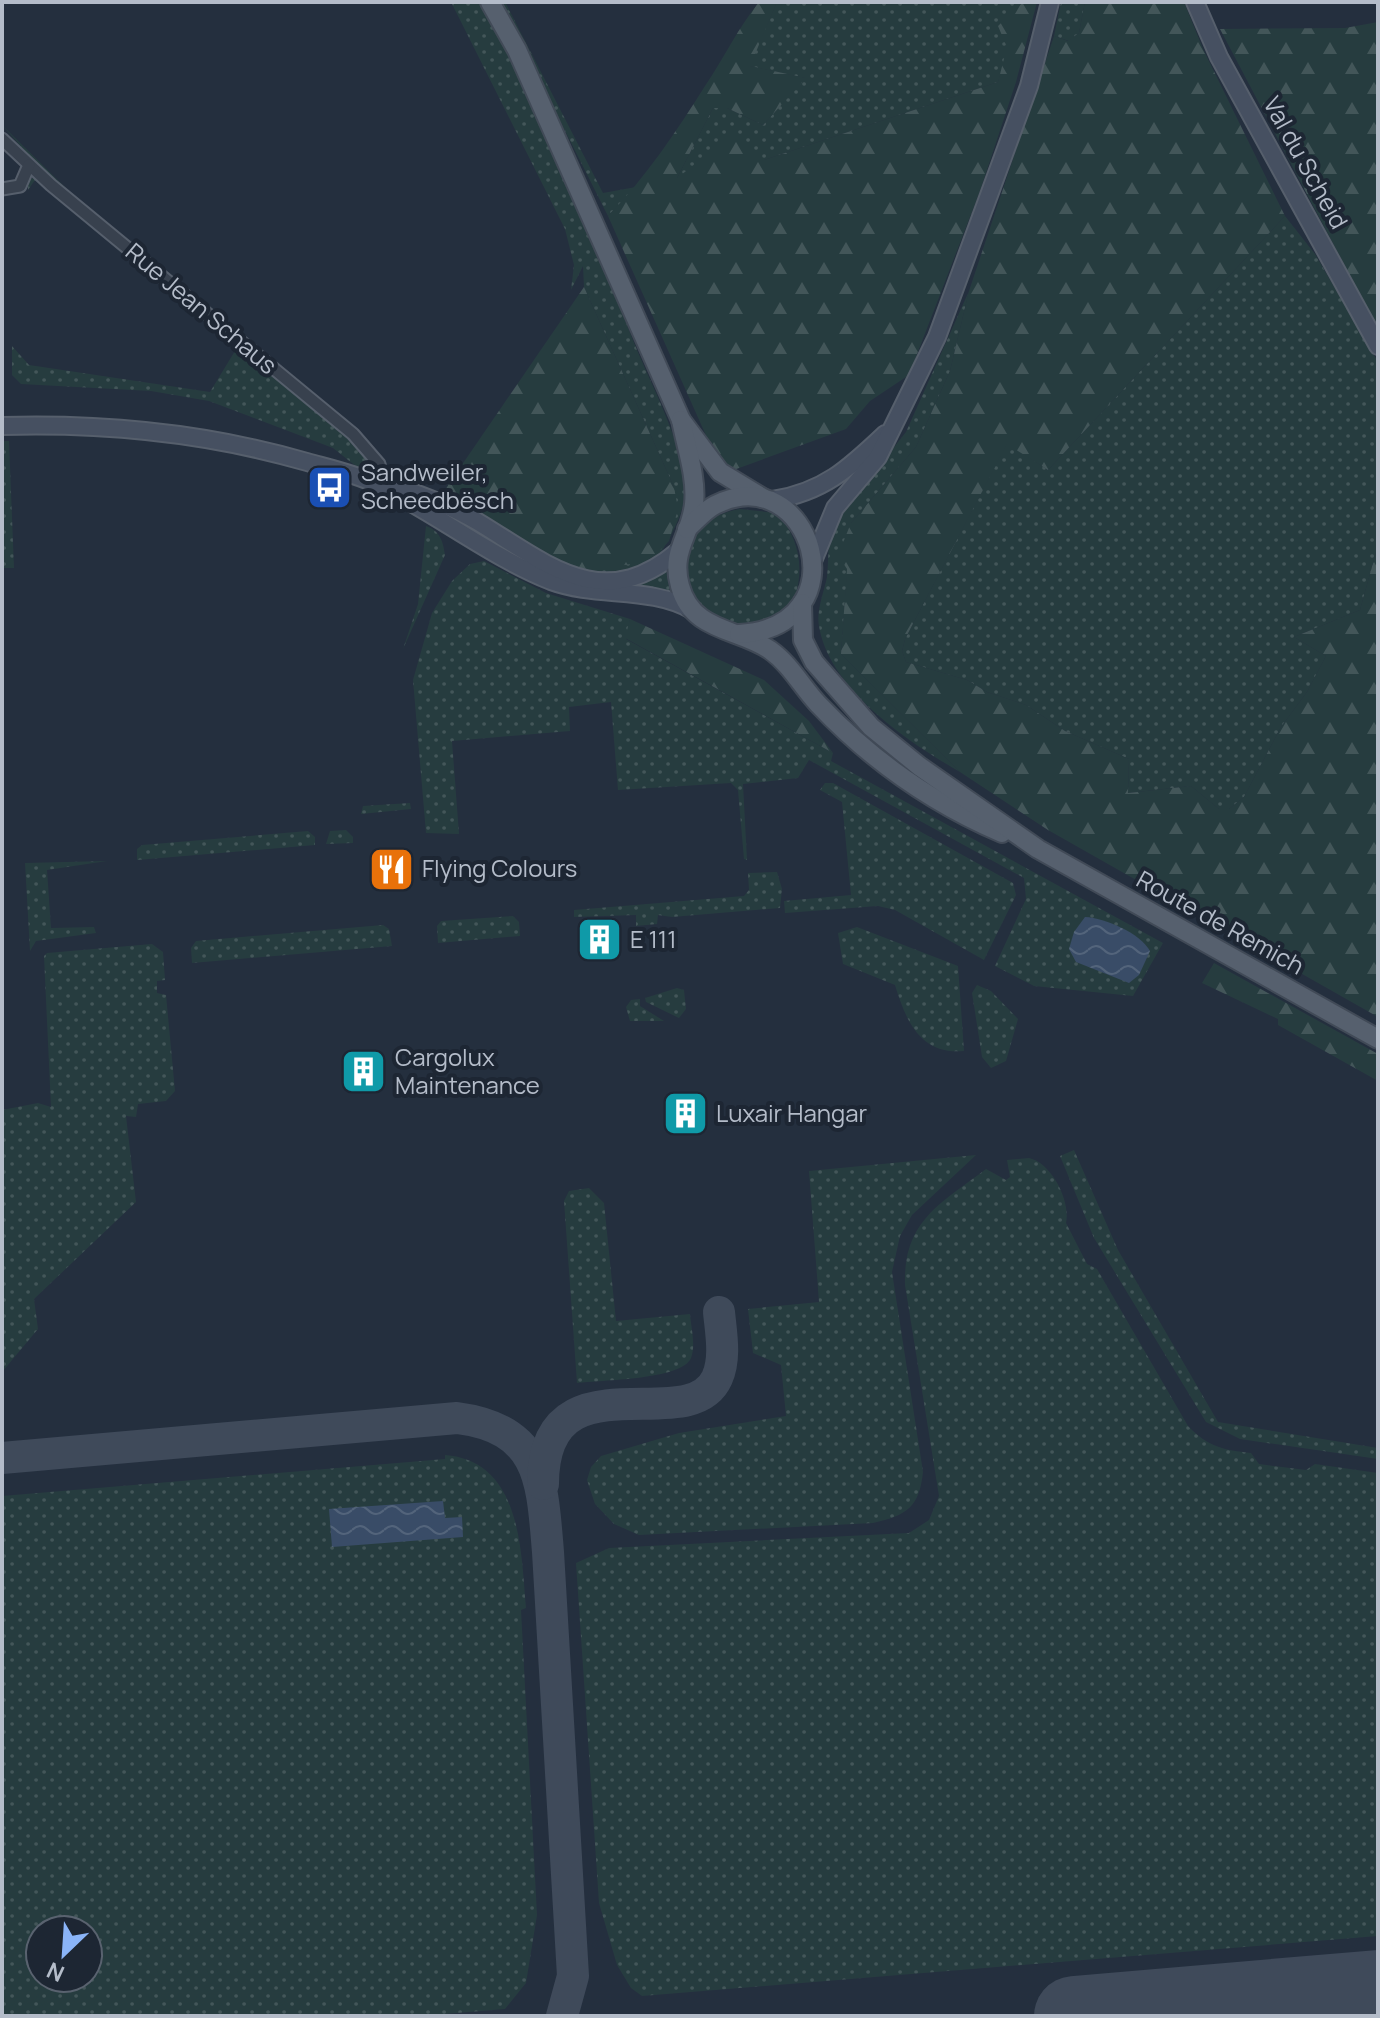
<svg xmlns="http://www.w3.org/2000/svg" width="1380" height="2018" viewBox="0 0 1380 2018" font-family="Manrope,sans-serif">
  <style>
    .grass { fill: url(#grass-dots); fill-rule: evenodd }
    .forest { fill: url(#forest-firs) }
    .water { fill: url(#water-waves) }
    .lines { fill: none; stroke-linecap: round; stroke-linejoin: round }
    .taxiway { stroke: #3f4a5a; stroke-width: 32 }
    .runway { stroke: #3f4a5a; stroke-width: 80 }
    .street-casing { stroke: #565f6c; stroke-width: 15 }
    .secondary-casing { stroke: #565f6c; stroke-width: 20 }
    .primary-casing { stroke: #414a57; stroke-width: 22 }
    .street { stroke: #38414e; stroke-width: 11 }
    .secondary { stroke: #465061; stroke-width: 16 }
    .primary { stroke: #56606e; stroke-width: 18 }
    .labels { text-anchor: middle; stroke-width: 8; stroke-linejoin: round; paint-order: stroke }
    .street-label { font-size: 24px; fill: #b4bcc9; stroke: #1d2633 }
    .poi-label { font-size: 24px; fill: #b4bcc9; stroke: #1d2633; text-anchor: start }
  </style>
  <defs>
    <pattern id="grass-dots" width="8" height="8" patternUnits="userSpaceOnUse" patternTransform="scale(2)"><rect width="8" height="8" fill="#263c3f"/><path d="M2 2h.1M6 6h.1" fill="none" stroke="#435659" stroke-width="1.8" stroke-linecap="round"/></pattern>
    <pattern id="forest-firs" width="22" height="20" patternUnits="userSpaceOnUse" patternTransform="scale(2)"><rect width="22" height="20" fill="#263c3f"/><path d="M5 1l3.5 6h-7zM16 11l3.5 6h-7z" fill="#435659"/></pattern>
    <pattern id="water-waves" width="16" height="10" patternUnits="userSpaceOnUse" patternTransform="scale(2)"><rect width="16" height="10" fill="#394c67"/><path d="M0 5q4-4 8 0t8 0" fill="none" stroke="#53647b"/></pattern>
  </defs>
  <rect width="100%" height="100%" fill="#242f3e"/>
  <g class="grass">
    <path d="M 451,2 L 483,2 C 543,111 588,229 635,345 C 652,387 679,435 684,481 C 686,502 681,515 672,533 C 647,586 611,582 561,565 L 674,487 L 584,287 L 583,266 L 571,290 L 574,265 L 565,229 Z"/>
    <path d="M 500,2 L 505,2 L 603,193 L 636,187 L 608,216 Z"/>
    <path d="M 777,2 L 1023,2 L 998,82 L 764,160 L 676,180 L 713,108 L 727,108 L 763,125 L 805,78 L 749,66 Z"/>
    <path d="M 1061,2 L 1085,2 L 1079,33 L 1069,41 L 1054,36 Z"/>
    <path d="M 2,125 L 84,206 L 34,161 Z"/>
    <path d="M 37,178 L 191,309 L 35,180 L 28,190 L 28,179 Z"/>
    <path d="M 1285,216 L 1315,254 L 1378,362 L 1378,545 L 1360,610 L 1294,637 L 1326,656 L 1307,692 L 1281,727 L 1244,797 L 1229,809 L 1219,809 L 1191,786 L 1128,793 L 1129,759 L 1065,731 L 1026,705 L 987,692 L 967,680 L 906,662 L 902,651 L 905,639 L 1007,443 L 1048,470 Z"/>
    <path d="M 969,291 L 950,371 L 916,447 L 851,523 L 841,654 L 960,772 C 908,742 829,689 819,626 C 816,611 824,592 827,577 C 829,558 827,541 834,523 L 906,432 Z"/>
    <path d="M 12,346 L 29,365 L 210,392 L 238,346 L 327,418 L 374,465 L 367,475 L 333,448 L 209,401 L 151,391 L 21,384 L 12,375 Z"/>
    <path d="M 2,441 L 9,441 L 14,568 L 2,568 Z"/>
    <path d="M 740,509 L 777,513 C 803,542 806,579 788,613 C 774,617 760,625 746,627 C 740,628 734,624 728,622 C 666,598 674,519 740,509 Z"/>
    <path d="M 426,526 C 440,531 443,541 445,555 L 403,649 L 418,604 Z"/>
    <path d="M 484,561 L 546,593 L 630,619 L 626,639 L 833,753 L 831,761 L 1163,943 L 1133,996 L 1034,986 L 995,966 L 1026,899 L 1024,878 L 809,760 L 798,778 L 743,784 L 747,860 L 744,859 L 738,790 L 731,783 L 618,790 L 611,702 L 569,707 L 570,731 L 452,741 L 459,834 L 426,833 L 413,680 L 432,613 L 452,581 L 470,564 Z"/>
    <path d="M 666,570 L 670,591 L 631,588 Z"/>
    <path d="M 825,783 L 833,783 L 1013,883 L 1016,895 L 984,960 L 895,910 L 878,906 L 785,913 L 784,901 L 851,895 L 842,802 L 820,790 Z"/>
    <path d="M 410,803 L 411,809 L 361,814 L 363,806 Z"/>
    <path d="M 346,830 L 353,837 L 353,843 L 326,844 L 330,831 Z"/>
    <path d="M 308,831 L 315,837 L 315,845 L 137,860 L 137,849 L 142,845 Z"/>
    <path d="M 107,861 L 47,870 L 51,928 L 94,927 L 96,933 L 36,941 L 30,951 L 25,863 Z"/>
    <path d="M 777,872 L 782,889 L 780,908 L 672,917 L 658,915 L 657,924 L 636,926 L 636,915 L 574,917 L 574,910 L 744,896 L 749,890 L 748,873 Z"/>
    <path d="M 513,916 L 519,922 L 520,936 L 438,943 L 437,926 L 441,921 Z"/>
    <path d="M 383,925 L 389,929 L 392,946 L 192,963 L 191,948 L 196,941 Z"/>
    <path d="M 857,927 L 958,966 L 964,1051 C 920,1055 906,1021 895,985 L 843,964 L 838,933 Z"/>
    <path d="M 152,944 L 163,952 L 165,980 L 157,981 L 157,993 L 166,995 L 175,1091 L 166,1101 L 138,1104 L 136,1117 L 126,1116 L 136,1202 L 34,1299 L 38,1329 L 2,1372 L 2,1110 L 38,1103 L 51,1107 L 44,956 L 47,953 Z"/>
    <path d="M 977,985 L 991,991 L 1018,1019 L 1006,1061 L 991,1068 L 982,1057 L 972,993 Z"/>
    <path d="M 677,988 L 684,990 L 686,1009 L 679,1018 L 646,1002 L 645,998 Z"/>
    <path d="M 640,999 L 640,1006 L 664,1021 L 630,1021 L 626,1007 L 631,1000 Z"/>
    <path d="M 1074,1150 L 1118,1250 L 1218,1422 L 1378,1448 L 1378,1459 L 1240,1439 L 1206,1422 L 1094,1238 L 1060,1156 Z"/>
    <path d="M 976,1155 L 912,1215 L 900,1236 L 892,1272 L 923,1472 C 919,1508 907,1515 873,1523 L 639,1535 L 614,1524 L 595,1504 L 587,1480 L 591,1467 L 601,1456 L 679,1433 L 786,1416 L 781,1365 L 753,1353 L 748,1309 L 819,1302 L 809,1171 Z"/>
    <path d="M 1029,1158 C 1052,1163 1071,1202 1066,1223 L 1087,1264 L 1097,1269 L 1188,1426 C 1208,1447 1224,1450 1251,1453 L 1259,1464 L 1306,1470 L 1315,1464 L 1378,1473 L 1378,1936 L 642,1996 L 631,1988 L 617,1965 L 599,1903 L 576,1563 L 609,1548 L 909,1533 L 929,1520 L 939,1496 L 905,1285 C 903,1221 940,1204 986,1169 L 1006,1180 L 1010,1177 L 1007,1160 Z"/>
    <path d="M 589,1188 L 604,1203 L 616,1321 L 690,1314 C 691,1327 696,1346 691,1358 C 682,1380 600,1380 577,1383 L 564,1201 L 569,1191 Z"/>
    <path d="M 445,1455 C 521,1461 521,1549 526,1608 L 521,1610 L 537,1915 L 526,1983 L 505,2009 L 421,2016 L 2,2016 L 2,1496 L 445,1459 ZM 40,1930 L 88,1930 L 88,1978 L 40,1978 Z"/>
  </g>
  <g class="forest">
    <path d="M 759,2 L 777,2 L 750,66 L 806,78 L 763,125 L 727,108 L 713,108 L 677,178 L 732,136 L 764,160 L 998,82 L 1007,47 L 998,26 L 1023,2 L 1037,2 L 1016,82 L 980,191 L 909,375 L 870,401 L 846,429 L 728,472 L 717,460 L 608,216 C 646,177 676,132 705,86 C 724,58 738,28 759,2 Z"/>
    <path d="M 1085,2 L 1184,2 L 1203,49 L 1285,216 L 1048,470 L 1007,444 L 905,639 L 902,651 L 906,662 L 967,680 L 987,692 L 1026,705 L 1065,731 L 1129,759 L 1128,793 L 1191,786 L 1219,809 L 1229,809 L 1244,797 L 1281,727 L 1307,692 L 1326,656 L 1294,637 L 1360,610 L 1378,545 L 1378,1017 L 1048,830 L 960,772 L 841,654 L 847,569 L 838,555 L 851,523 L 916,447 L 950,371 L 969,291 L 1054,36 L 1068,41 L 1079,33 Z"/>
    <path d="M 1378,22 L 1378,329 L 1220,29 L 1345,28 Z"/>
    <path d="M 584,287 L 674,487 L 678,509 L 669,541 L 650,561 L 593,570 L 561,565 L 443,499 L 444,491 Z"/>
    <path d="M 630,619 L 764,680 L 809,721 L 833,753 L 625,638 Z"/>
    <path d="M 1214,963 L 1378,1054 L 1378,1081 L 1278,1025 L 1278,1019 L 1202,983 Z"/>
  </g>
  <g class="water">
    <path d="M 1085,917 C 1105,918 1140,933 1150,951 L 1139,975 L 1129,983 L 1076,962 L 1069,949 L 1074,932 Z"/>
    <path d="M 443,1501 L 445,1518 L 462,1517 L 463,1537 L 332,1547 L 329,1509 Z"/>
  </g>
  <g class="lines">
    <g class="taxiway">
      <path d="M 2,1458 L 457,1418 C 542,1429 542,1481 548,1552 L 573,1976 L 562,2016"/>
      <path d="M 543,1484 C 543,1351 689,1440 717,1378 C 726,1358 721,1333 719,1312"/>
    </g>
    <path class="runway" d="M 1074,2016 L 1378,1990"/>
    <defs>
      <g id="street">
        <path d="M 2,139 L 51,185 L 353,434 L 379,464 L 384,481 L 380,485"/>
        <path d="M 2,189 L 20,186 L 29,165"/>
      </g>
      <g id="secondary">
        <path d="M 1195,2 L 1219,57 L 1378,346"/>
        <path d="M 2,426 C 106,423 207,433 307,462 C 332,469 359,475 382,487 C 440,516 491,557 551,581 C 597,598 650,586 692,610"/>
        <path d="M 398,487 C 426,497 453,507 478,522 C 546,563 602,615 677,552"/>
        <path d="M 773,500 C 824,492 849,468 885,434"/>
        <path d="M 813,561 L 835,508 L 878,457 L 937,337 L 1029,86 L 1050,2"/>
      </g>
      <g id="primary">
        <path d="M 490,2 L 517,50 L 681,420 L 720,472 L 763,498"/>
        <path d="M 681,420 C 686,446 697,478 694,504 C 691,535 670,551 680,586 C 692,632 738,628 770,650 C 790,664 802,687 818,704 C 871,760 932,803 1002,833"/>
        <path d="M 687,529 C 696,521 705,510 715,505 C 811,457 864,627 739,634"/>
        <path d="M 802,603 L 803,640 L 814,662 L 871,727 L 919,766 L 1038,849 L 1378,1039"/>
      </g>
    </defs>
    <use href="#street" class="street-casing"/>
    <use href="#secondary" class="secondary-casing"/>
    <use href="#primary" class="primary-casing"/>
    <use href="#street" class="street"/>
    <use href="#secondary" class="secondary"/>
    <use href="#primary" class="primary"/>
  </g>
  <defs>
    <symbol id="bus-square" viewBox="-11 -11 22 22"><rect x="-9" y="-9" width="18" height="18" rx="4" fill="#1a4fb4" stroke="#1d2633"/><path d="M-5-6H5V4H4V6H2V4H-2V6H-4V4H-5ZM-3.5-4V0h7V-4ZM-3.5 1.2v1.5H-2V1.2ZM2 1.2v1.5H3.5V1.2Z" fill="#fff"/></symbol>
    <symbol id="restaurant-square" viewBox="-11 -11 22 22"><rect x="-9" y="-9" width="18" height="18" rx="4" fill="#e8710a" stroke="#1d2633"/><path d="M-5-6h1v4h1v-4h1v4h1v-4h1v5L-1.5 .5V6h-2V.5L-5-1ZM5-6V6H3V1.5H1.5Q1.5-4 5-6Z" fill="#fff"/></symbol>
    <symbol id="building-square" viewBox="-11 -11 22 22"><rect x="-9" y="-9" width="18" height="18" rx="4" fill="#0f9aa8" stroke="#1d2633"/><path d="M-4-6H4V6H1V3H-1V6H-4ZM-2.5-4.3h1.7v1.8h-1.7ZM.8-4.3h1.7v1.8H.8ZM-2.5-1h1.7V.8h-1.7ZM.8-1h1.7V.8H.8Z" fill="#fff"/></symbol>
  </defs>
  <g fill-rule="evenodd">
    <use href="#bus-square" x="304" y="462" width="51" height="51"/>
    <use href="#restaurant-square" x="366" y="844" width="51" height="51"/>
    <use href="#building-square" x="574" y="914" width="51" height="51"/>
    <use href="#building-square" x="338" y="1046" width="51" height="51"/>
    <use href="#building-square" x="660" y="1088" width="51" height="51"/>
  </g>
  <g class="labels">
    <g class="street-label">
      <text transform="translate(1305 163) rotate(61)" y="8">Val du Scheid</text>
      <text transform="translate(201 309) rotate(40)" y="8">Rue Jean Schaus</text>
      <text transform="translate(1220 923) rotate(29)" y="8">Route de Remich</text>
    </g>
    <g class="poi-label">
      <text x="361" y="481">Sandweiler,<tspan x="361" dy="28">Scheedbësch</tspan></text>
      <text x="422" y="877">Flying Colours</text>
      <text x="630" y="948">E 111</text>
      <text x="395" y="1066">Cargolux<tspan x="395" dy="28">Maintenance</tspan></text>
      <text x="716" y="1122">Luxair Hangar</text>
    </g>
  </g>
  <rect width="1380" height="2018" fill="none" stroke="#b4bcc9" stroke-width="8"/>
  <g transform="translate(64 1954) rotate(205)"><circle r="38" fill="#1d2633" stroke="#59626f" stroke-width="2"/>
  <path d="M0-6L14 30L0 20L-14 30Z" fill="#8ab4f8"/>
  <text y="-12" font-size="22" font-weight="bold" text-anchor="middle" fill="#b4bcc9">N</text>
  </g>
</svg>
